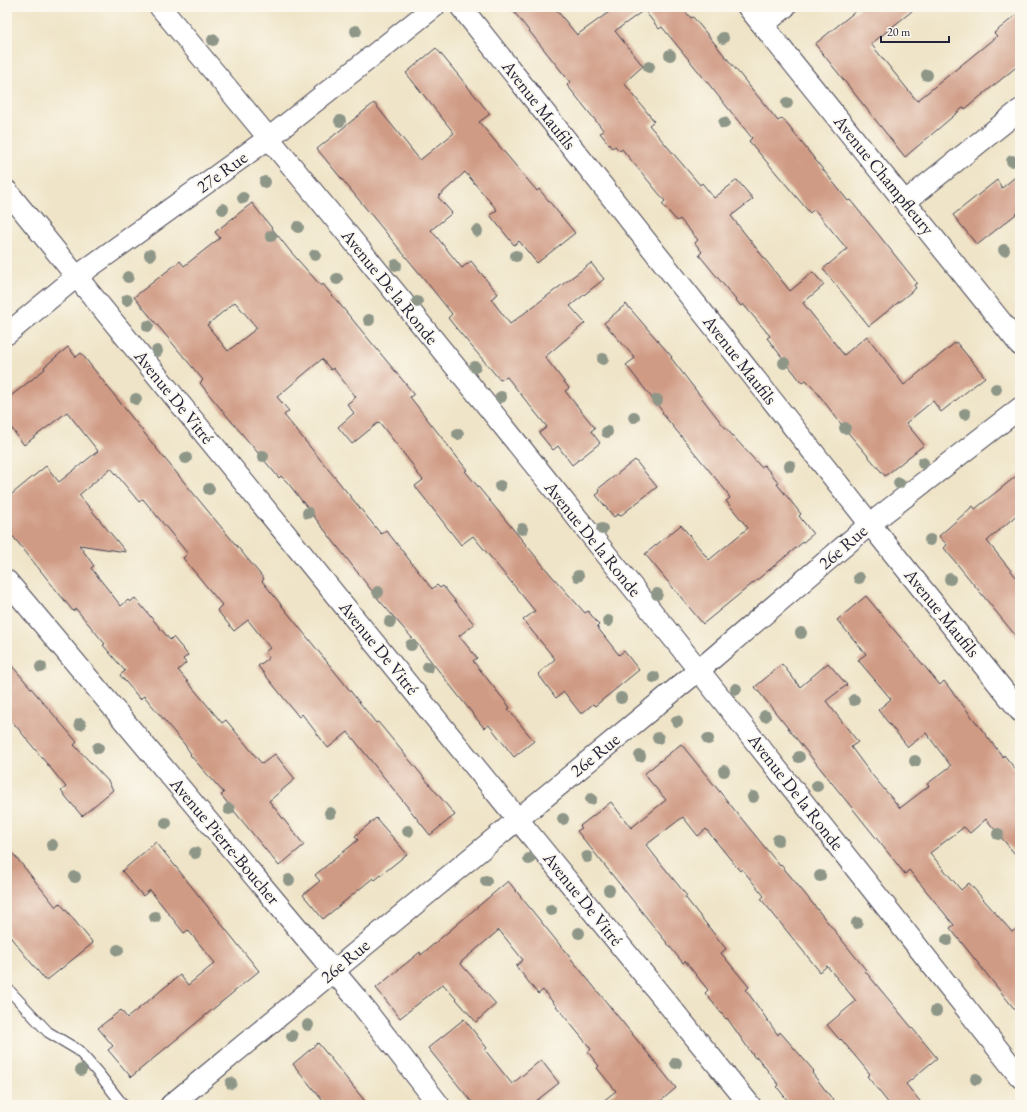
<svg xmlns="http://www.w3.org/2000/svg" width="1027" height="1112" viewBox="0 0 1027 1112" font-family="'EB Garamond',serif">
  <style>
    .building { fill: #d09b85; fill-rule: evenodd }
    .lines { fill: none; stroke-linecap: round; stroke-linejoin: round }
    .lane-casing { stroke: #413f50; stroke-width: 12 }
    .street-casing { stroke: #413f50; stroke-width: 23 }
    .lane { stroke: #fff; stroke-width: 10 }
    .street { stroke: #fff; stroke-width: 21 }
    .tree { fill: #8e9688 }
    .labels { text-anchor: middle; stroke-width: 3.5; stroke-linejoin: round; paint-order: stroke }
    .street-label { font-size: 18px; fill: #22223b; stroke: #fbf7ec }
  </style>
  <rect width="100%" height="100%" fill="#fbf7ec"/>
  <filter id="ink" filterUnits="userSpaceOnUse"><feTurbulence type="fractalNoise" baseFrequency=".025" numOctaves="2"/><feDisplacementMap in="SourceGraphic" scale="8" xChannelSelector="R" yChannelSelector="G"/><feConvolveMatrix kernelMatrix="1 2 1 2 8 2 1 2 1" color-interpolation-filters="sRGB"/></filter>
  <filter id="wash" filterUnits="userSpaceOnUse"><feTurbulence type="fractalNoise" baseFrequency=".012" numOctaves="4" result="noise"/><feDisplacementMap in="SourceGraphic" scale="16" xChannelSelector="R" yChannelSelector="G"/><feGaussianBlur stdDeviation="0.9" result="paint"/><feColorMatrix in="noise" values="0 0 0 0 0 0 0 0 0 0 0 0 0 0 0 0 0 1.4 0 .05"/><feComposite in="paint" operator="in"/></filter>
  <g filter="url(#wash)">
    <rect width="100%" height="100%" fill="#efe4c7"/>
    <g id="blocks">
      <g class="building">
        <path d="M 510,7 L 554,7 L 577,35 L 616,7 L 686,7 L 683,9 L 691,18 L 693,17 L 778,121 L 782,118 L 848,201 L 850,200 L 878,234 L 917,283 L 914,285 L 916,288 L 869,326 L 823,269 L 847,249 L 814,209 L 810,213 L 749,141 L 752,138 L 703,77 L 662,27 L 659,29 L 644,10 L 615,31 L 643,66 L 624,83 L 654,121 L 649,125 L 700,185 L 702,183 L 714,198 L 737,180 L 753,199 L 731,216 L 790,291 L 813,272 L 824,285 L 803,303 L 844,355 L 867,336 L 904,385 L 956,342 L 985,377 L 941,412 L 933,401 L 906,423 L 924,445 L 885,476 L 844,428 L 813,387 L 806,380 L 802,383 L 767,338 L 770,336 L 743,304 L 741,306 L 699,255 L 702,252 L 695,243 L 698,240 L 680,219 L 677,221 L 662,204 L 665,201 L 622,149 L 620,151 L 615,146 L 612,148 L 600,133 L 604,131 L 567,85 L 570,82 Z"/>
        <path d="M 861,7 L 917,7 L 871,44 L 917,101 L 997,36 L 994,33 L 1020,12 L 1020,64 L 965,109 L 964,107 L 905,157 L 815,44 Z"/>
        <path d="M 436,48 L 490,114 L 479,122 L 537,191 L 539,189 L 575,233 L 537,263 L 519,241 L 514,245 L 490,215 L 497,210 L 465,172 L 438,197 L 452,213 L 431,230 L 462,268 L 471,261 L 498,294 L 491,299 L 510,324 L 591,263 L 604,279 L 570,306 L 585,323 L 545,357 L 569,388 L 565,391 L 595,428 L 591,431 L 600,443 L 572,465 L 558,446 L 553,450 L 539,433 L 547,427 L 507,377 L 500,380 L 456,328 L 448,318 L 452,314 L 425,280 L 317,149 L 374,103 L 420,160 L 454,133 L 406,73 Z"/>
        <path d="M 1020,173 L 1020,211 L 977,245 L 953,215 L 997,180 L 1002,188 Z"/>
        <path d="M 252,203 L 290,251 L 321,286 L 323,284 L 414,394 L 410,397 L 467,470 L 465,471 L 551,575 L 585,613 L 588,611 L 599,625 L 597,627 L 619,655 L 624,651 L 639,670 L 595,706 L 593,704 L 581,714 L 564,692 L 556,698 L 538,674 L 555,659 L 523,620 L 535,611 L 473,536 L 461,545 L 415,486 L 423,480 L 414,469 L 415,468 L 379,422 L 352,444 L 338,427 L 354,413 L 347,404 L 356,397 L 333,368 L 331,370 L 322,359 L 277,397 L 289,411 L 284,415 L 381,534 L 386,530 L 432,589 L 437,585 L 440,588 L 443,586 L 474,624 L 459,636 L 477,658 L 473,661 L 508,705 L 510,708 L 508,709 L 534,741 L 514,757 L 489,725 L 484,728 L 419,646 L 379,600 L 288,483 L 281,476 L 279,478 L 211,397 L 200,383 L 203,380 L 134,297 L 180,261 L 184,266 L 220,238 L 215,232 ZM 235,302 L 257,328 L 228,351 L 207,325 Z"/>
        <path d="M 626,304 L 672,357 L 671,358 L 722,424 L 761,467 L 764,465 L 779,483 L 777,484 L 801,514 L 799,516 L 813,534 L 703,624 L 645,554 L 681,525 L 709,560 L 748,528 L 726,501 L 730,498 L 726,491 L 662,413 L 663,412 L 626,365 L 635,358 L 604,323 Z"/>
        <path d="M 68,347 L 76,357 L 81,353 L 156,448 L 264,579 L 262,581 L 376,723 L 378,722 L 455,815 L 430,835 L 348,732 L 328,748 L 302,714 L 299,717 L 258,666 L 269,658 L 265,652 L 270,648 L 248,620 L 234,631 L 217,610 L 222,605 L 183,558 L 188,554 L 143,499 L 139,502 L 111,468 L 79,495 L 126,552 L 79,545 L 94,566 L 91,568 L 121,606 L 128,600 L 130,602 L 135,598 L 170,640 L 173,637 L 188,655 L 183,659 L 186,663 L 178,670 L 222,723 L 226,720 L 262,764 L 275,754 L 295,779 L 269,801 L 304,845 L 279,866 L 221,795 L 224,793 L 190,755 L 191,754 L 185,745 L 144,696 L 140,699 L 120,675 L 125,671 L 103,645 L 105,644 L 76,609 L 73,611 L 7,529 L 7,498 L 46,466 L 59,482 L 98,451 L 67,412 L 24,445 L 7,422 L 7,399 L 45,369 L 44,367 Z"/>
        <path d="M 635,460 L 657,487 L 620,516 L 618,514 L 614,517 L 596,495 L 600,492 L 598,489 Z"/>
        <path d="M 1020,473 L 1020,512 L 987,541 L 1020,582 L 1020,641 L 944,548 L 947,545 L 939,536 L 973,506 L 975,509 Z"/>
        <path d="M 866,596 L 940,685 L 944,681 L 1003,757 L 1004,755 L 1020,775 L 1020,860 L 986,819 L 970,833 L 964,827 L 930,853 L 961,890 L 969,883 L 1012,932 L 1020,926 L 1020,1016 L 950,928 L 954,925 L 909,870 L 905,874 L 755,687 L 782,664 L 800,687 L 828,663 L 847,685 L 826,701 L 858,742 L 851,747 L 868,770 L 900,808 L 929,786 L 927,784 L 951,766 L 926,733 L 908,747 L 878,710 L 891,699 L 858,660 L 866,654 L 837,620 Z"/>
        <path d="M 7,660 L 77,742 L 74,745 L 108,781 L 113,790 L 82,816 L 61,791 L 66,787 L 7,715 Z"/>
        <path d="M 681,744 L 780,866 L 781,865 L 801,889 L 866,970 L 865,971 L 937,1058 L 906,1084 L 923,1105 L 890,1105 L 867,1076 L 870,1074 L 841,1039 L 840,1040 L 827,1025 L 856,1001 L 827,966 L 820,972 L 761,899 L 764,896 L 742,869 L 740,871 L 706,829 L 698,836 L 683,817 L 646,845 L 687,896 L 685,897 L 726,949 L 721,953 L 749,987 L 746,990 L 778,1035 L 780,1032 L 814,1071 L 812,1073 L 837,1105 L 791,1105 L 777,1087 L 779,1085 L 757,1057 L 755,1058 L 727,1018 L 726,1019 L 705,993 L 708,990 L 685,961 L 683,963 L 577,831 L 582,828 L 580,826 L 611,802 L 631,828 L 666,800 L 644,774 Z"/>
        <path d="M 376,818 L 407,854 L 375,880 L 373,878 L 323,919 L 303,895 L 320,881 L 315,875 L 358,840 L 355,836 Z"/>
        <path d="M 156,842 L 259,971 L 131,1077 L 108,1050 L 113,1046 L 98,1028 L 121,1010 L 127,1018 L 180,975 L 188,985 L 215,963 L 188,930 L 184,933 L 150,890 L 143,896 L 122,871 Z"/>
        <path d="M 7,846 L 56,907 L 60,903 L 93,943 L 46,981 L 7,933 Z"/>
        <path d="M 508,881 L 676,1088 L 656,1105 L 598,1105 L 616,1091 L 597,1068 L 599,1066 L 588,1052 L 591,1049 L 543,990 L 538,994 L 516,966 L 523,960 L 499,930 L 460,963 L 496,1004 L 476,1022 L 443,984 L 400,1018 L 376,988 L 420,952 L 421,955 Z"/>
        <path d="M 464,1019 L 487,1048 L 485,1050 L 512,1084 L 541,1060 L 559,1083 L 531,1105 L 474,1105 L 428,1048 Z"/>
        <path d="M 318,1043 L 368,1105 L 326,1105 L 293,1064 Z"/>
      </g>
    </g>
  </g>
  <g filter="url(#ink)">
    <use href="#blocks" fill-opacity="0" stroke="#413f50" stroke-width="1"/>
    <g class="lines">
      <defs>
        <path id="lane" d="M 7,988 L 48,1032 L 78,1050 L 99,1074 L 123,1105"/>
        <g id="street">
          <path d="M 160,7 C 453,358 737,717 1020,1077"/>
          <path d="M 461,7 L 870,524 L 1020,711"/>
          <path d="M 748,7 L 1020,345"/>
          <path d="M 763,25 L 785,7"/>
          <path d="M 7,191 L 750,1105"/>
          <path d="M 906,201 L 1020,110"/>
          <path d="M 7,334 L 76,277 L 269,138 L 434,7"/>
          <path d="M 7,581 L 357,999 L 439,1105"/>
          <path d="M 171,1105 L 699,670 L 870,524 L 1020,408"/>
        </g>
      </defs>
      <use href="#lane" class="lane-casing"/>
      <use href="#street" class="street-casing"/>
      <use href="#lane" class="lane"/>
      <use href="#street" class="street"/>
    </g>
    <g class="tree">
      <circle cx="356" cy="31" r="6"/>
      <circle cx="723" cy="38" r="6"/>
      <circle cx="213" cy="40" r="6"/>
      <circle cx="670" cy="55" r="6"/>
      <circle cx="649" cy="67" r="6"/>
      <circle cx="927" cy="75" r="6"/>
      <circle cx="787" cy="103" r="6"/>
      <circle cx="340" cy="121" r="6"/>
      <circle cx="724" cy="123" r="6"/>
      <circle cx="1012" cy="161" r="6"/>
      <circle cx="265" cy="182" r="6"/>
      <circle cx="243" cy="198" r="6"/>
      <circle cx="223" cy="209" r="6"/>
      <circle cx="298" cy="227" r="6"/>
      <circle cx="477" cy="231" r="6"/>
      <circle cx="271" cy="236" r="6"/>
      <circle cx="1004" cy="250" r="6"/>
      <circle cx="150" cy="255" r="6"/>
      <circle cx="315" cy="255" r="6"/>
      <circle cx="516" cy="256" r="6"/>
      <circle cx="396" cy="265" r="6"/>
      <circle cx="128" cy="277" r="6"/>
      <circle cx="337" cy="279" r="6"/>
      <circle cx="127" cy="300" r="6"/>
      <circle cx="417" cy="302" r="6"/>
      <circle cx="369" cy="320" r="6"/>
      <circle cx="148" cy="326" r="6"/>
      <circle cx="157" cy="351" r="6"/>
      <circle cx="603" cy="359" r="6"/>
      <circle cx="784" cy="363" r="6"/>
      <circle cx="475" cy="367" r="6"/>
      <circle cx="996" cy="389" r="6"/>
      <circle cx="501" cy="397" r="6"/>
      <circle cx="136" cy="399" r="6"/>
      <circle cx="657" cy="400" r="6"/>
      <circle cx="965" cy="414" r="6"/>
      <circle cx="634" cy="417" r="6"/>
      <circle cx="845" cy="428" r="6"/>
      <circle cx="607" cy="432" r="6"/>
      <circle cx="458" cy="434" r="6"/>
      <circle cx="263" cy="456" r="6"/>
      <circle cx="186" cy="458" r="6"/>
      <circle cx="923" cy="463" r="6"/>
      <circle cx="790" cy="466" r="6"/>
      <circle cx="899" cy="483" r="6"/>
      <circle cx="500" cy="486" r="6"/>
      <circle cx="209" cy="489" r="6"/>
      <circle cx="308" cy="513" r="6"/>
      <circle cx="522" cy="529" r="6"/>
      <circle cx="602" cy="529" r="6"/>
      <circle cx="930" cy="540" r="6"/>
      <circle cx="578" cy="576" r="6"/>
      <circle cx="859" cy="578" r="6"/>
      <circle cx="950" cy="579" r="6"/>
      <circle cx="378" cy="592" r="6"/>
      <circle cx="657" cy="594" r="6"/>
      <circle cx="608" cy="621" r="6"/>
      <circle cx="390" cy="622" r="6"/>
      <circle cx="801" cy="633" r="6"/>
      <circle cx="411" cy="645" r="6"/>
      <circle cx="41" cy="667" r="6"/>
      <circle cx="428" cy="667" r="6"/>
      <circle cx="654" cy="677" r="6"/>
      <circle cx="736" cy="689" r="6"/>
      <circle cx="621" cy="698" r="6"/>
      <circle cx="854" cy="700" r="6"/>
      <circle cx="765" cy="716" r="6"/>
      <circle cx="677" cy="721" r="6"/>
      <circle cx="80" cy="724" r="6"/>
      <circle cx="658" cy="738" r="6"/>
      <circle cx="708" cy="739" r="6"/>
      <circle cx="98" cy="748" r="6"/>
      <circle cx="640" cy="756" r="6"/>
      <circle cx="799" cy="757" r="6"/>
      <circle cx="915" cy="761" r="6"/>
      <circle cx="724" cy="771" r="6"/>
      <circle cx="817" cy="786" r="6"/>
      <circle cx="753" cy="797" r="6"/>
      <circle cx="591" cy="799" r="6"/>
      <circle cx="229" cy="809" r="6"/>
      <circle cx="330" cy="813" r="6"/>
      <circle cx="563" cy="819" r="6"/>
      <circle cx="166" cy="823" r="6"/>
      <circle cx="408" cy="831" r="6"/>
      <circle cx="998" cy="834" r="6"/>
      <circle cx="778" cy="840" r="6"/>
      <circle cx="52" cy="845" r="6"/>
      <circle cx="195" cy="853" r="6"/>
      <circle cx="587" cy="857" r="6"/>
      <circle cx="529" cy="859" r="6"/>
      <circle cx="820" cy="876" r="6"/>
      <circle cx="75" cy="877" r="6"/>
      <circle cx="289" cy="880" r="6"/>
      <circle cx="486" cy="881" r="6"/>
      <circle cx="609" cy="890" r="6"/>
      <circle cx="551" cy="910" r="6"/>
      <circle cx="155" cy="917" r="6"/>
      <circle cx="857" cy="923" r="6"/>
      <circle cx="579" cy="933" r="6"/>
      <circle cx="947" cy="940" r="6"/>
      <circle cx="118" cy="950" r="6"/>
      <circle cx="936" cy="1011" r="6"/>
      <circle cx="308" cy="1025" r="6"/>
      <circle cx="292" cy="1036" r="6"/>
      <circle cx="676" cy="1063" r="6"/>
      <circle cx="81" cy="1070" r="6"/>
      <circle cx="976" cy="1079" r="6"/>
      <circle cx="231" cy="1083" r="6"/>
    </g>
  </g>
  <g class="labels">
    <g class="street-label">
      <text transform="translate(539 105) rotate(52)" y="6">Avenue Maufils</text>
      <text transform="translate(222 172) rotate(-36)" y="6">27e Rue</text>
      <text transform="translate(884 175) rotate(51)" y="6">Avenue Champfleury</text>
      <text transform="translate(390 287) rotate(51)" y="6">Avenue De la Ronde</text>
      <text transform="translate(740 360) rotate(52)" y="6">Avenue Maufils</text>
      <text transform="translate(174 397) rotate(51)" y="6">Avenue De Vitré</text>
      <text transform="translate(593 539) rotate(51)" y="6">Avenue De la Ronde</text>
      <text transform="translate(843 547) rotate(-41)" y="6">26e Rue</text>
      <text transform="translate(942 613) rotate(51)" y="6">Avenue Maufils</text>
      <text transform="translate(379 648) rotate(51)" y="6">Avenue De Vitré</text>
      <text transform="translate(595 755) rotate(-39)" y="6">26e Rue</text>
      <text transform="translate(796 792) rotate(52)" y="6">Avenue De la Ronde</text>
      <text transform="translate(225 841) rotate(50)" y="6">Avenue Pierre-Boucher</text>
      <text transform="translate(583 899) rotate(51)" y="6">Avenue De Vitré</text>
      <text transform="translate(345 961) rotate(-40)" y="6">26e Rue</text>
    </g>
  </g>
  <rect width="1027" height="1112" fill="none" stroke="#fbf7ec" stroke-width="24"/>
  <path d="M881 36v6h68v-6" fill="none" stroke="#22223b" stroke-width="2"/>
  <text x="887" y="36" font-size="12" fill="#22223b" stroke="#fbf7ec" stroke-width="3" paint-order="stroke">20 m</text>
</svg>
